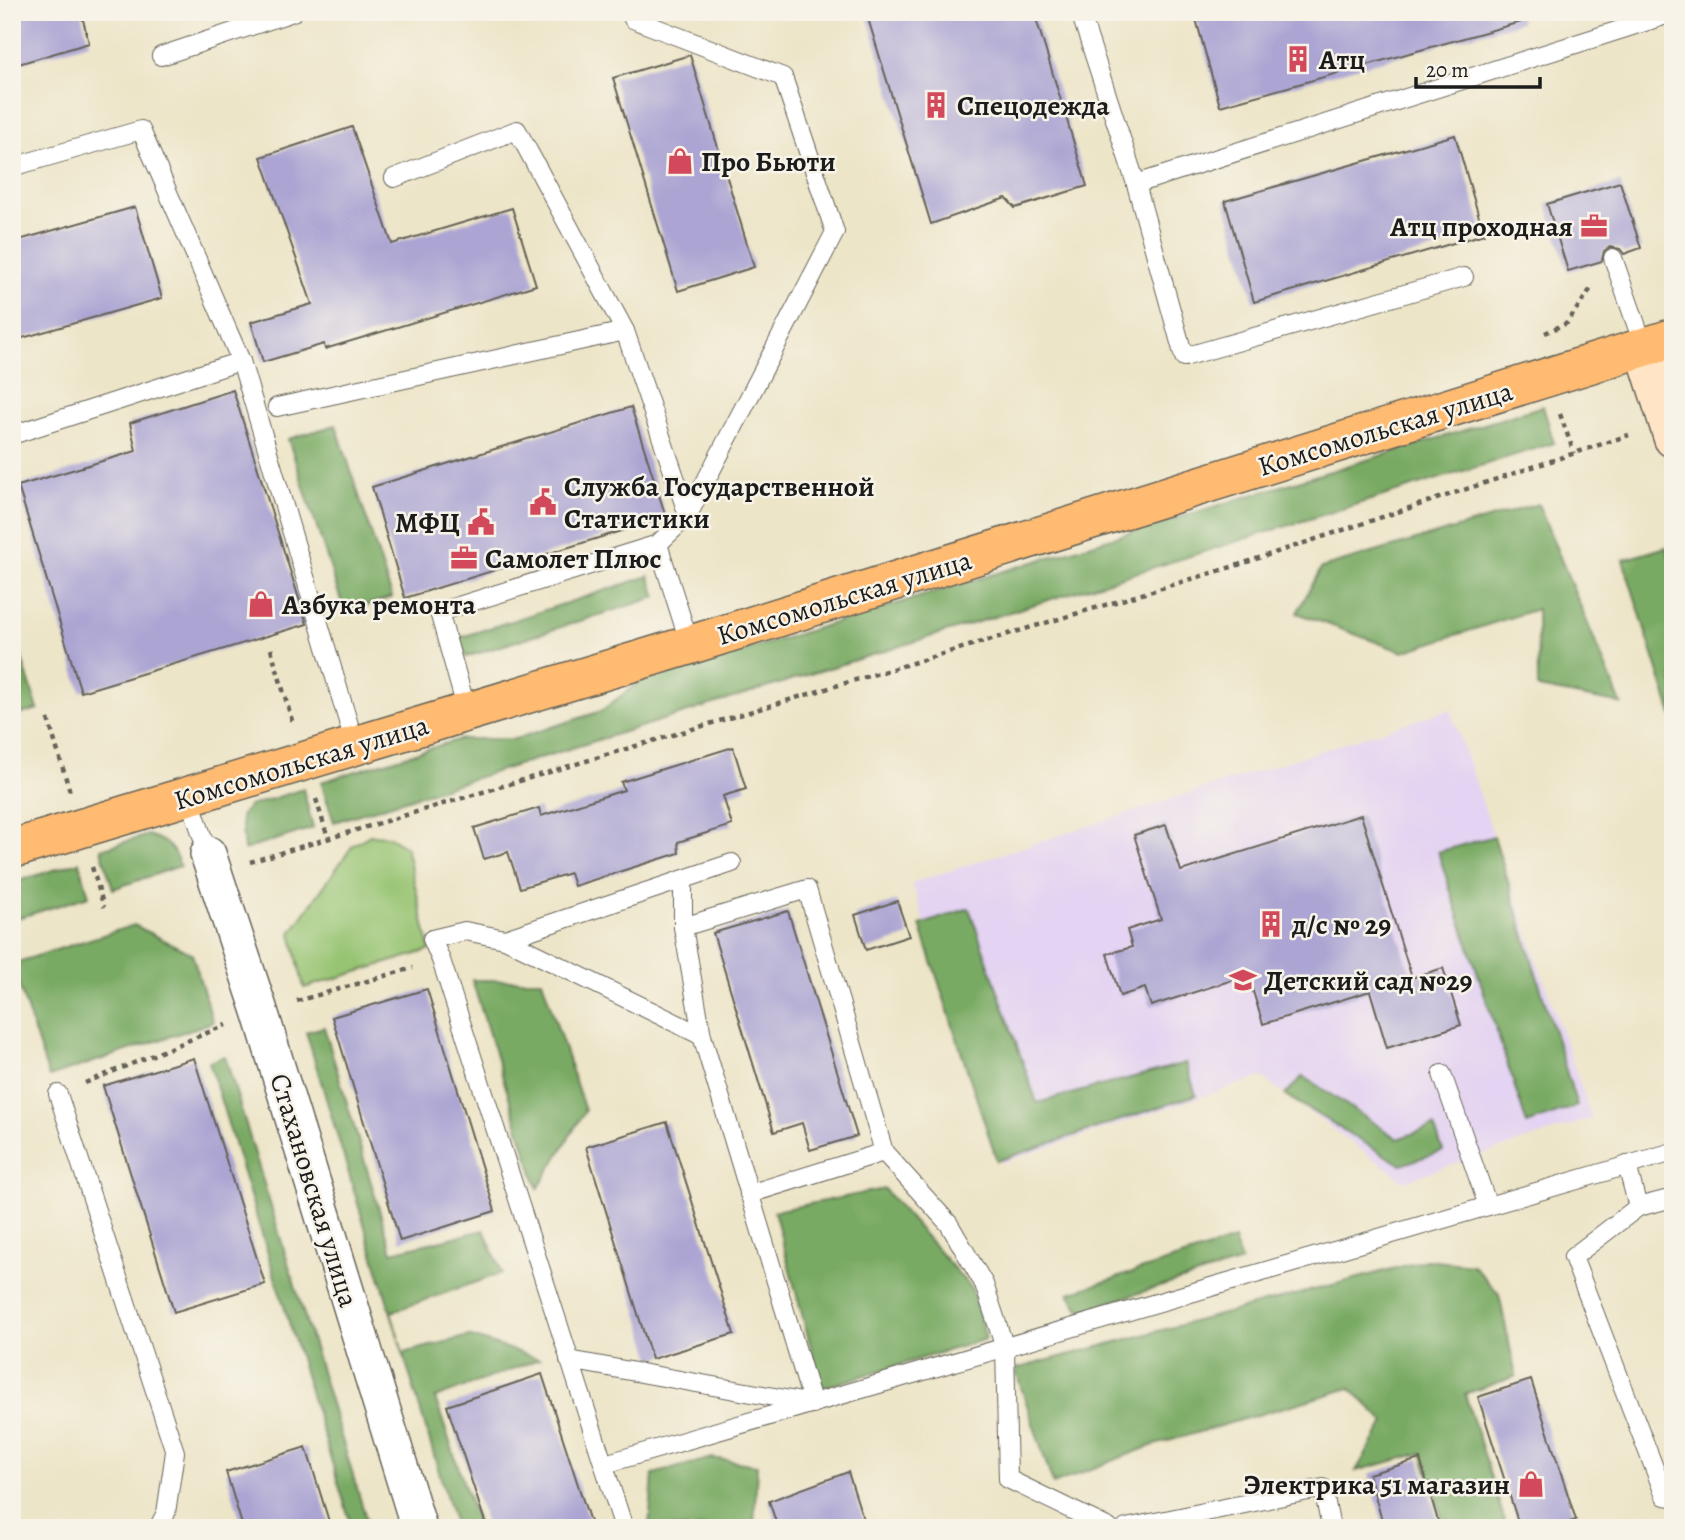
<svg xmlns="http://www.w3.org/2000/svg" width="1685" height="1540" viewBox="0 0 1685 1540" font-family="Alegreya,serif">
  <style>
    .built { fill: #e4d3f2 }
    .green { fill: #97c472; stroke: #5a7047; stroke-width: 2 }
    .forest { fill: #79aa64; stroke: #4a6340; stroke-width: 2 }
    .building { fill: #aca5d3 }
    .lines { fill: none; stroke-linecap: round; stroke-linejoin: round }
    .lane-casing { stroke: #656258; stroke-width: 20 }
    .street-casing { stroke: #656258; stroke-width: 38 }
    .secondary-casing { stroke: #656258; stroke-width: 41 }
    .primary-casing { stroke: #656258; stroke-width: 41 }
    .path { stroke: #656258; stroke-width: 4.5; stroke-dasharray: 5 5; stroke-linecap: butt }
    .lane { stroke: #fff; stroke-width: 18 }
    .street { stroke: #fff; stroke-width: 35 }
    .secondary { stroke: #ffe4c6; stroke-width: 38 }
    .primary { stroke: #ffbb71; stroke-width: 38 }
    .labels { text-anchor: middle; stroke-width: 5; stroke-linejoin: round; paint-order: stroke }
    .poi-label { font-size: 28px; font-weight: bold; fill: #1c1c1c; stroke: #f7f3e8; text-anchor: start }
    .street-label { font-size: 28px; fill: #1c1c1c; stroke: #f7f3e8 }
  </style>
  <rect width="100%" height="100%" fill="#f7f3e8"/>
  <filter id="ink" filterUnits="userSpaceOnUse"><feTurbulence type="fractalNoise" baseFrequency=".0143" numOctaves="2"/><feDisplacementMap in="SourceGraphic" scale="14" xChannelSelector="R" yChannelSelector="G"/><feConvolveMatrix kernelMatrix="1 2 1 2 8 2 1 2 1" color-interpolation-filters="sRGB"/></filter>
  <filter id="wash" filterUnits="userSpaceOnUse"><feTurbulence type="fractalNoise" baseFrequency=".00686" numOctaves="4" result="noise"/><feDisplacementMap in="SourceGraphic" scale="28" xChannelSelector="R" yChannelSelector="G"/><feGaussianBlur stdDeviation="1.57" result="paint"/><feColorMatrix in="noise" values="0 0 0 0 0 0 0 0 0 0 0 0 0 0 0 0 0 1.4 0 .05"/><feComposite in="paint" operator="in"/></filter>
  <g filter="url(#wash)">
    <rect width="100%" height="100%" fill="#ede5c8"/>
    <path class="built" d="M 1450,709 L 1592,1118 L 1404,1181 L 1261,1077 L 1001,1163 L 912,883 Z"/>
    <path class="green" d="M 370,835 L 388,836 L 406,847 L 430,950 L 304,988 L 291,933 L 353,845 Z"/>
    <g class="forest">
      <path d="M 1543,406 L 1554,443 L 334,822 L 321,782 L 460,739 L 515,739 L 601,711 L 638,683 Z"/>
      <path d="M 336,425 L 392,597 L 345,613 L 288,439 Z"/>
      <path d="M 1538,504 L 1621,704 L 1538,688 L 1537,609 L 1403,652 L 1297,613 L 1321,568 Z"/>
      <path d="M 1666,547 L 1673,569 L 1673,718 L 1623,560 Z"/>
      <path d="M 649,576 L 656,597 L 466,657 L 459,638 Z"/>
      <path d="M 12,628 L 38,709 L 12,717 Z"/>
      <path d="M 303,789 L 313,828 L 244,850 L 241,816 L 249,806 Z"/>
      <path d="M 148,835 C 166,841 174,847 180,866 L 113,889 L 101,849 Z"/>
      <path d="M 1494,836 L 1577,1106 L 1527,1124 L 1438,852 Z"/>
      <path d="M 79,862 L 89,896 L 12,920 L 12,883 Z"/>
      <path d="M 969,908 L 1037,1103 L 1186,1063 L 1196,1095 L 997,1161 L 920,925 Z"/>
      <path d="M 134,925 L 192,954 L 213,1022 L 49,1077 L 12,964 Z"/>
      <path d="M 472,980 L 542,980 L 585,1111 L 538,1189 Z"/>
      <path d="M 324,1027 L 392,1252 L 484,1230 L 502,1273 L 391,1312 L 403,1353 L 469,1336 L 539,1359 L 435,1398 L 479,1528 L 456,1528 L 306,1032 Z"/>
      <path d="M 225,1056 L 369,1528 L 352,1528 L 209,1062 Z"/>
      <path d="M 1303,1076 L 1398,1139 L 1434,1126 L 1443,1151 L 1401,1165 L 1285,1095 Z"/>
      <path d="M 884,1189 L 972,1289 L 986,1339 L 822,1388 L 774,1211 Z"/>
      <path d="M 1234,1240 L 1241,1262 L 1080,1311 L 1069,1293 Z"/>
      <path d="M 1426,1260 L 1473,1265 L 1499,1294 L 1516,1376 L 1465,1394 L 1507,1528 L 1445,1528 L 1422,1453 L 1356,1471 L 1385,1422 L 1350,1388 L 1148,1447 L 1053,1484 L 1015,1369 Z"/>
      <path d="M 712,1458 L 757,1465 L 754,1528 L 649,1528 L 653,1474 Z"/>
    </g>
    <g id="blocks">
      <g class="building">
        <path d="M 12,12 L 81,12 L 89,43 L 12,66 Z"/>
        <path d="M 866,12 L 1034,12 L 1087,186 L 1015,208 L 1006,198 L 931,224 Z"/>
        <path d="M 1194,12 L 1520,12 L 1521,22 L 1220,106 Z"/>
        <path d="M 690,55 L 754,267 L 678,291 L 613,78 Z"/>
        <path d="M 352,127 L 392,244 L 512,208 L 536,285 L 325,349 L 324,344 L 263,362 L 251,322 L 312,304 L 261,157 Z"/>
        <path d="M 1455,135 L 1484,234 L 1254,302 L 1225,201 Z"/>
        <path d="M 1620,182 L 1641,248 L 1624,254 L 1620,249 L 1610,247 L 1604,251 L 1602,261 L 1568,271 L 1547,204 Z"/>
        <path d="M 135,207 L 162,298 L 12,341 L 12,242 Z"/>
        <path d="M 233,390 L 307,624 L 81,692 L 18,486 L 136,451 L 130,423 Z"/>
        <path d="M 631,407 L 666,517 L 405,598 L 372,487 Z"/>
        <path d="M 733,747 L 746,789 L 723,796 L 732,825 L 678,842 L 679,853 L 574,886 L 570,873 L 520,888 L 508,852 L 484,859 L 474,828 L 539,808 L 541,816 L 624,790 L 621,782 Z"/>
        <path d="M 1361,815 L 1412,978 L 1443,968 L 1461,1025 L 1387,1048 L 1370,991 L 1263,1024 L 1248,975 L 1151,1006 L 1145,988 L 1120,996 L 1107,954 L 1132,947 L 1127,930 L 1161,919 L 1134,835 L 1166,825 L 1181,871 Z"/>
        <path d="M 897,901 L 909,936 L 866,950 L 855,915 Z"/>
        <path d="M 788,911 L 857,1136 L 810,1150 L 802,1123 L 774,1132 L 713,933 Z"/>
        <path d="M 427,989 L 495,1211 L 400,1241 L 332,1017 Z"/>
        <path d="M 194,1058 L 265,1284 L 174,1312 L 103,1086 Z"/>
        <path d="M 667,1122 L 734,1334 L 652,1359 L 586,1147 Z"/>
        <path d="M 542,1374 L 592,1528 L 487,1528 L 447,1406 Z"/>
        <path d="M 1531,1380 L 1576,1520 L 1553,1528 L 1520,1528 L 1478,1397 Z"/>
        <path d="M 306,1447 L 331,1528 L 243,1528 L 226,1472 Z"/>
        <path d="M 1420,1459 L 1440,1528 L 1384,1528 L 1369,1474 Z"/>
        <path d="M 848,1472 L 866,1528 L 778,1528 L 769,1501 Z"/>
      </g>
    </g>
  </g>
  <g filter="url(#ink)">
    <use href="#blocks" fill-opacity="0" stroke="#656258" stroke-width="2"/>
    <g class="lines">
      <defs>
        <g id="lane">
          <path d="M 1080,12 L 1136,184 L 1673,13"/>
          <path d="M 633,19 L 783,77 L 835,232 L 688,515 L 658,544"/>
          <path d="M 161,56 L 293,12"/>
          <path d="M 12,167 L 141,130 L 241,361 L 355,745"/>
          <path d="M 394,178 L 517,130 L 625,331 L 688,515"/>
          <path d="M 1136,184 L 1184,357 L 1464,277"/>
          <path d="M 1613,258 L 1644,347"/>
          <path d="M 277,407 L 625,331"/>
          <path d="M 12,435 L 241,361"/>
          <path d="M 467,711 L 439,612 L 658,544 L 690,645"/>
          <path d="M 189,796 L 208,854"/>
          <path d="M 683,881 L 683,927 L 702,1036"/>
          <path d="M 683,927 L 807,889 L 884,1152 L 949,1224 L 984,1284 L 1005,1348 L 1008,1479 L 1109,1528"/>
          <path d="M 505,939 L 732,863"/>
          <path d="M 1442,1074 L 1488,1206"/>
          <path d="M 58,1094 L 175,1452 L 166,1513 L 158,1528"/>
          <path d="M 1627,1165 L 1638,1207 L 1573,1257 L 1665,1496 L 1673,1497"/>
          <path d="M 749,1194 L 884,1152"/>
          <path d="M 1638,1207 L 1673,1198"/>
          <path d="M 569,1360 L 813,1404 L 702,1036 L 505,939 L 465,931 L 432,939 L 441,960 L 624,1528"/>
          <path d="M 605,1464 L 1673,1152"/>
          <path d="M 1126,1528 L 1323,1488 L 1331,1528"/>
        </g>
        <path id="street" d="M 208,854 L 260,1011 L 419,1528"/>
        <path id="secondary" d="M 1644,347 L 1673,438"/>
        <path id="primary" d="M 12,849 L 690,645 L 1673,338"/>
      </defs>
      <use href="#lane" class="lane-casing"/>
      <use href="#street" class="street-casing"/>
      <use href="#secondary" class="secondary-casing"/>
      <use href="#primary" class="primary-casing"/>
      <g class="path">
        <path d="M 1545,333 L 1567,323 L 1592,287"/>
        <path d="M 1560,414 L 1574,453"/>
        <path d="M 271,649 L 293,724"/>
        <path d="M 48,719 L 70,792"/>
        <path d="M 316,799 L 328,838"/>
        <path d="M 250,862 L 1235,566 L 1629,435"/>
        <path d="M 92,867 L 104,907"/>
        <path d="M 297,1001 L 413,968"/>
        <path d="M 85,1083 L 226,1025"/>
      </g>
      <use href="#lane" class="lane"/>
      <use href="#street" class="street"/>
      <use href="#secondary" class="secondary"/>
      <use href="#primary" class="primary"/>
    </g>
  </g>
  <defs>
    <symbol id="building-bare" viewBox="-9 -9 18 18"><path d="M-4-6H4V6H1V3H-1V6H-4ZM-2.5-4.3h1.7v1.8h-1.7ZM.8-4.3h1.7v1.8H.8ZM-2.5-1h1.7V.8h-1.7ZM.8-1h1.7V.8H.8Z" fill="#d1495b" stroke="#f7f3e8" stroke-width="2.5" paint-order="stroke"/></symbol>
    <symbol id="shop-bare" viewBox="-9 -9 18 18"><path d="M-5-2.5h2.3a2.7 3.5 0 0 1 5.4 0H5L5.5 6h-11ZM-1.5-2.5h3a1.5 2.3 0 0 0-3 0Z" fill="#d1495b" stroke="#f7f3e8" stroke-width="2.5" paint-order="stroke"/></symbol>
    <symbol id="office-bare" viewBox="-9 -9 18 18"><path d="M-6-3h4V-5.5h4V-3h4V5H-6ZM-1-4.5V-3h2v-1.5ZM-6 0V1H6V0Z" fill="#d1495b" stroke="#f7f3e8" stroke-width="2.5" paint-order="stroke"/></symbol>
    <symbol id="civic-bare" viewBox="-9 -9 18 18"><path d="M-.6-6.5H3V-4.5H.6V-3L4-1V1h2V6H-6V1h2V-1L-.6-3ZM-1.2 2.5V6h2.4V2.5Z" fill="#d1495b" stroke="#f7f3e8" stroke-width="2.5" paint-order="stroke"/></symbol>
    <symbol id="school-bare" viewBox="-9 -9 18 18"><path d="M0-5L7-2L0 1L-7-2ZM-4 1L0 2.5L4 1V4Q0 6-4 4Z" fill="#d1495b" stroke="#f7f3e8" stroke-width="2.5" paint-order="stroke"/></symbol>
  </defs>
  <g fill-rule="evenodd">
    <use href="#building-bare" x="1279" y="40" width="38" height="38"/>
    <use href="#building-bare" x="917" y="86" width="38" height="38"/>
    <use href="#shop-bare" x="661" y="142" width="38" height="38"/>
    <use href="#office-bare" x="1575" y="207" width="38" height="38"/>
    <use href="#civic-bare" x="524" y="483" width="38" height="38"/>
    <use href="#civic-bare" x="462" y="503" width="38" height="38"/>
    <use href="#office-bare" x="445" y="539" width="38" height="38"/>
    <use href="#shop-bare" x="242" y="585" width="38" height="38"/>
    <use href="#building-bare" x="1252" y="905" width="38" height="38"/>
    <use href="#school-bare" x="1224" y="961" width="38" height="38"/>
    <use href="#shop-bare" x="1512" y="1465" width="38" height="38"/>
  </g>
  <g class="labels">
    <g class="poi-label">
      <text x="1319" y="69">Атц</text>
      <text x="957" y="115">Спецодежда</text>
      <text x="701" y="171">Про Бьюти</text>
      <text x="1573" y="236" text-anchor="end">Атц проходная</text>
      <text x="564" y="496">Служба Государственной<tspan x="564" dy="32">Статистики</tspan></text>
      <text x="460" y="532" text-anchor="end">МФЦ</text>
      <text x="485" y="568">Самолет Плюс</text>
      <text x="282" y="614">Азбука ремонта</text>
      <text x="1292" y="934">д/с № 29</text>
      <text x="1264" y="990">Детский сад №29</text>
      <text x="1510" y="1494" text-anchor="end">Электрика 51 магазин</text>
    </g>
    <g class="street-label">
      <text transform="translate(1385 428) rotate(-17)" y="10">Комсомольская улица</text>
      <text transform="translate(844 597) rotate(-17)" y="10">Комсомольская улица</text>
      <text transform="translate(301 762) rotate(-17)" y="10">Комсомольская улица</text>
      <text transform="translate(315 1190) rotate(73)" y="10">Стахановская улица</text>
    </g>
  </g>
  <rect width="1685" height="1540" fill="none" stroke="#f7f3e8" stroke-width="42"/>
  <path d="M1416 77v10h124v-10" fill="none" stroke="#1c1c1c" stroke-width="3.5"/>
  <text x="1426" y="77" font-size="21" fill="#1c1c1c" stroke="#f7f3e8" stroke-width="5" paint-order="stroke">20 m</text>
</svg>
